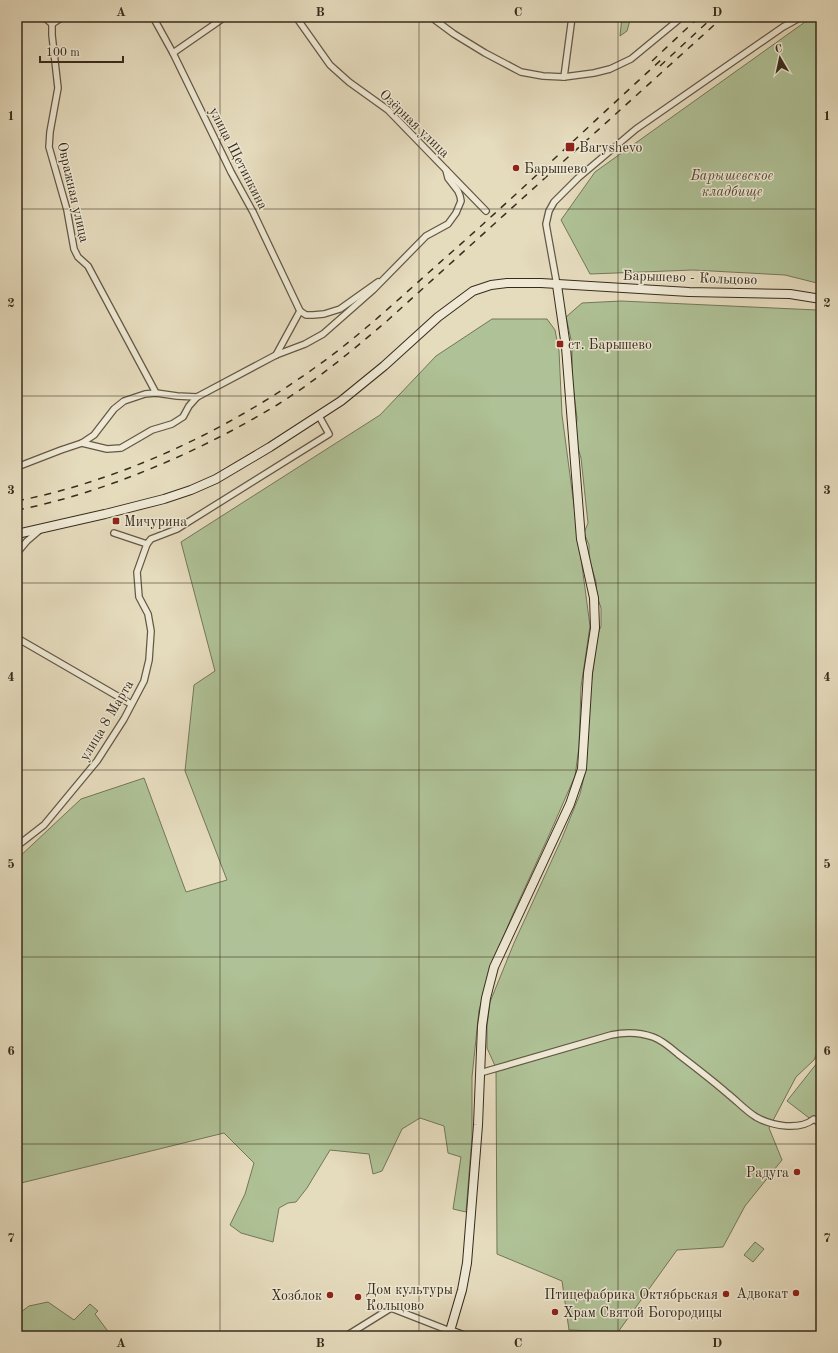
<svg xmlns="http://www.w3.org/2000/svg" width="838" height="1353" viewBox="0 0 838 1353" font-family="'Old Standard TT',serif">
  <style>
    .green { fill: #afc196; stroke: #74765a }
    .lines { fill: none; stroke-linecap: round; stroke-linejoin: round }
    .minor-casing { stroke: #645845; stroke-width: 8 }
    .secondary-casing { stroke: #392c1d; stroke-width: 10 }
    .minor { stroke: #eee8d4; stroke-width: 5.5 }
    .secondary { stroke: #eee8d4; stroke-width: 8 }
    .rail { stroke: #392c1d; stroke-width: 1.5; stroke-dasharray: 7 7; stroke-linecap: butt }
    .grid { fill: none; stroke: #392c1d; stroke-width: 1; stroke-opacity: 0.55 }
    .poi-dot { fill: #8f2418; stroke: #eee8d4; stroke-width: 1.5 }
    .labels { text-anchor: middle; stroke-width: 3; stroke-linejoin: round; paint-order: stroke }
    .street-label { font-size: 14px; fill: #392c1d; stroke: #eee8d4 }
    .poi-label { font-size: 14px; fill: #392c1d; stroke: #eee8d4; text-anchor: start }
    .park-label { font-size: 14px; font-style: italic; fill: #514a35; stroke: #eee8d4 }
    .neatline { fill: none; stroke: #392c1d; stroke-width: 1.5 }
    .grid-label { font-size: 13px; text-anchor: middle; font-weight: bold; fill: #392c1d }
  </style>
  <rect width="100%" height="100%" fill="#e5dbbd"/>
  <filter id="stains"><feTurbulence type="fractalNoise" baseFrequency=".005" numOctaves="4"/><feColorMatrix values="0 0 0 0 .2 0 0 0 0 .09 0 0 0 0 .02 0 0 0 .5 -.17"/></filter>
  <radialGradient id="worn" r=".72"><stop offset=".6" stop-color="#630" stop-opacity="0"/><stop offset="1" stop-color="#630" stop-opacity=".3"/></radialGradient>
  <g class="green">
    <path d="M 622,17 L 631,17 L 627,31 L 620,36 Z"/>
    <path d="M 812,17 L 821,17 L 821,284 L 785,275 L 693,270 L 590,274 L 561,220 L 595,172 Z"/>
    <path d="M 621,301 L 817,310 L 821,311 L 821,1043 L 814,1060 L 796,1077 L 769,1128 L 782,1160 L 745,1206 L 723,1247 L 677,1250 L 618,1332 L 569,1330 L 562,1281 L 497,1254 L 496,1068 L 487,1048 L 487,1026 L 490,1002 L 514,943 L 562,838 L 580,794 L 586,769 L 587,739 L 591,685 L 597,636 L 601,626 L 601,608 L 597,596 L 596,582 L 589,558 L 589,545 L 584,533 L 588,523 L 581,458 L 575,438 L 577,418 L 572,378 L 572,344 L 566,317 L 582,303 Z"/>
    <path d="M 492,319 L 547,319 L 555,330 L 559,351 L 562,415 L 590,626 L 581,687 L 579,747 L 575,776 L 550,833 L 512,916 L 493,964 L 479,1010 L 472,1077 L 472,1137 L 466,1212 L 453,1209 L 461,1157 L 448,1153 L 444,1126 L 420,1118 L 402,1129 L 382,1171 L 373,1174 L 369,1154 L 330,1150 L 307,1188 L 296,1202 L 288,1203 L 279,1208 L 273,1242 L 241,1233 L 230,1225 L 245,1194 L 254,1163 L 224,1133 L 17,1184 L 17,859 L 81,799 L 144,778 L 186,892 L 227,880 L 185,771 L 194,685 L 215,671 L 181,542 L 380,415 L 436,356 Z"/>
    <path d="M 821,1058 L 821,1127 L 787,1101 Z"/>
    <path d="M 755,1242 L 764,1249 L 753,1262 L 744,1255 Z"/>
    <path d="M 48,1302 L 74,1320 L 90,1304 L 98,1311 L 95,1314 L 110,1334 L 109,1336 L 17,1336 L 17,1315 L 29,1306 Z"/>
  </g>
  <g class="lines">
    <defs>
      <g id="minor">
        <path d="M 44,17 L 52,24"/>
        <path d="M 153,17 L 173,53 L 231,172 L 253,212 L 300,311 L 306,315 L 313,315 L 324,314 L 340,309 L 378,282"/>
        <path d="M 296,17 L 330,65 L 349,82 L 388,110 L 486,211"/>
        <path d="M 431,17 L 454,34 L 485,53 L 521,72 L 543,76 L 564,77 L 594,73 L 610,69 L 631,59 L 682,17"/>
        <path d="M 52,24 L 52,35 L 58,88 L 50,132 L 49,147 L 67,210 L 74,249 L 78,257 L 88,266 L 156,393"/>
        <path d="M 52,24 L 63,17"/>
        <path d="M 173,53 L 225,17"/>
        <path d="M 564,77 L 572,17"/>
        <path d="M 557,285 L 546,224 L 549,211 L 554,202 L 578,178 L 636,129 L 783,27 L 801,17"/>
        <path d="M 276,355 L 300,311"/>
        <path d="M 82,443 L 107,449 L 121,448 L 140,437 L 152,430 L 172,424 L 183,417 L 189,406 L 197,397"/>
        <path d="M 17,467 L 61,450 L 82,443 L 94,435 L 114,409 L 124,401 L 145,394 L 156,393 L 177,396 L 197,397 L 276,355 L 305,344 L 323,334 L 373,290 L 426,236 L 448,224 L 456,213 L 461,201 L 460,196 L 458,191 L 448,178 L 446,170"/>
        <path d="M 147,544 L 151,539 L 177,529 L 329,434 L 319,416"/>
        <path d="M 17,553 L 27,541 L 41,529"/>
        <path d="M 17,638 L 131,704"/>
        <path d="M 17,846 L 44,825 L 97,761 L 124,719 L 144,681 L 149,660 L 151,631 L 148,614 L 139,597 L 137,572 L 147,544 L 114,533"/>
        <path d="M 480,1073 L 611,1035 C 625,1032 639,1032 653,1037 C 662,1040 671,1048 678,1054 C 695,1067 712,1080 728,1094 C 737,1101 746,1111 756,1117 C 772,1126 799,1131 814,1119 L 821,1124"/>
        <path d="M 346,1336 L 391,1308 L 450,1331"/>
      </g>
      <g id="secondary">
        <path d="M 17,534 L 105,514 L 164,499 L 191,490 L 216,479 L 270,447 L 341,401 L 384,366 L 438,317 L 473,291 L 491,285 L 507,283 L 541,283 L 689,292 L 790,294 L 821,299"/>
        <path d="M 464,1336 L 450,1331 L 462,1290 L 467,1263 L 478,1125 L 482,1026 L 486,998 L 494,967 L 570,804 L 582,769 L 588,673 L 595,628 L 594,598 L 581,539 L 566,347 L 557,285"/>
      </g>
    </defs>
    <use href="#minor" class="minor-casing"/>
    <use href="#secondary" class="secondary-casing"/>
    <use href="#minor" class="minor"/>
    <use href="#secondary" class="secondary"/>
    <g class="rail">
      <path d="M 652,61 L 699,17"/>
      <path d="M 660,66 L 713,17"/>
      <path d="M 17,501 C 122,480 226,431 313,369 C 363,334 407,291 453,251 C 524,188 592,123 662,59"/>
      <path d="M 17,510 C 105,493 201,451 277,405 C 317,380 353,350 388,320 L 723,17"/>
    </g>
  </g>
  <path class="grid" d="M 220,17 L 220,1336M 419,17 L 419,1336M 618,17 L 618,1336M 17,209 L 821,209M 17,396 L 821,396M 17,583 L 821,583M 17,770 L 821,770M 17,957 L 821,957M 17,1144 L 821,1144"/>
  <g class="poi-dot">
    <rect x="565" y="142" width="10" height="10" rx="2"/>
    <circle cx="516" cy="168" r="4"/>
    <rect x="556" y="340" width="8" height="8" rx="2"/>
    <rect x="112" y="517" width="8" height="8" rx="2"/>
    <circle cx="797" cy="1172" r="4"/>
    <circle cx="796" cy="1293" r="4"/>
    <circle cx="726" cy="1294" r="4"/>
    <circle cx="330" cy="1295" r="4"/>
    <circle cx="358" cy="1297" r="4"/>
    <circle cx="555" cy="1312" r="4"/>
  </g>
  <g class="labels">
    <g class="street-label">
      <text transform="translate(415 123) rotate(44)" y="5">Озёрная улица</text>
      <text transform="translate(239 158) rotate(63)" y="5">улица Щетинкина</text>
      <text transform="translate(74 192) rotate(77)" y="5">Овражная улица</text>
      <text transform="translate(690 277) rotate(2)" y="5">Барышево - Кольцово</text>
      <text transform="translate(106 720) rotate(-59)" y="5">улица 8 Марта</text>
    </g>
    <g class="poi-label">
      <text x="579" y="152">Baryshevo</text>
      <text x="524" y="173">Барышево</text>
      <text x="568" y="349">ст. Барышево</text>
      <text x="124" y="526">Мичурина</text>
      <text x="789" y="1177" text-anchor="end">Радуга</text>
      <text x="366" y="1294">Дом культуры<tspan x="366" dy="16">Кольцово</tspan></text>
      <text x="788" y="1298" text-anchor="end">Адвокат</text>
      <text x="718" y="1299" text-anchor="end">Птицефабрика Октябрьская</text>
      <text x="322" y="1300" text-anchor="end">Хозблок</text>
      <text x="563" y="1317">Храм Святой Богородицы</text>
    </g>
    <g class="park-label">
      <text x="732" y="180">Барышевское<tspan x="732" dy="16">кладбище</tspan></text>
    </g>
  </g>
  <rect width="838" height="1353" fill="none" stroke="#e5dbbd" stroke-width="44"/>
  <g transform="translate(780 58) rotate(351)" stroke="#eee8d4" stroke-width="3" paint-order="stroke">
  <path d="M0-3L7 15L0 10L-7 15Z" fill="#392c1d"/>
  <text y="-6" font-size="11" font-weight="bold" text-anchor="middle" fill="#392c1d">С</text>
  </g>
  <path d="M40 56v6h83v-6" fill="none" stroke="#392c1d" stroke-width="2"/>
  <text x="46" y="56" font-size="12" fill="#392c1d" stroke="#eee8d4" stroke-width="3" paint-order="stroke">100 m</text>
  <rect x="22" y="22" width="794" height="1309" class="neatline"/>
  <g class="grid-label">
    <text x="121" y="16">A</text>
    <text x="320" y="16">B</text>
    <text x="518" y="16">C</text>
    <text x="717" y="16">D</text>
    <text x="11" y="120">1</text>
    <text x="827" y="120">1</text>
    <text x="11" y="307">2</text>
    <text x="827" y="307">2</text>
    <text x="11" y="494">3</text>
    <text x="827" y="494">3</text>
    <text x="11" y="681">4</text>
    <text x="827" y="681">4</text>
    <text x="11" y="868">5</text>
    <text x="827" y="868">5</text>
    <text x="11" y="1055">6</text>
    <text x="827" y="1055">6</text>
    <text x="11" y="1242">7</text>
    <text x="827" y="1242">7</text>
    <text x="121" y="1347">A</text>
    <text x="320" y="1347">B</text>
    <text x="518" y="1347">C</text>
    <text x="717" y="1347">D</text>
  </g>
  <rect width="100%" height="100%" filter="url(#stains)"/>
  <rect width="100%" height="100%" fill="url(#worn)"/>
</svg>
